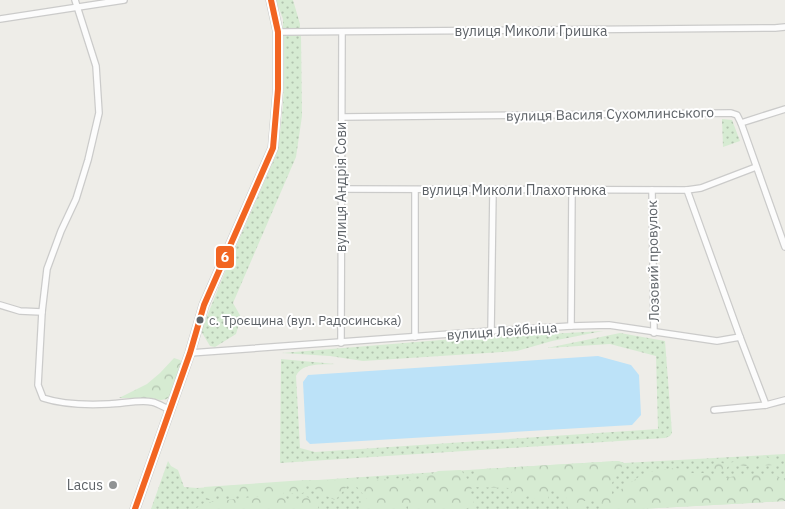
<svg xmlns="http://www.w3.org/2000/svg" width="785" height="509" viewBox="0 0 785 509" font-family="'IBM Plex Sans',sans-serif">
  <style>
    .green { fill: url(#green-dots) }
    .forest { fill: url(#forest-crowns) }
    .water { fill: #bce2f8 }
    .lines { fill: none; stroke-linecap: round; stroke-linejoin: round }
    .street-casing { stroke: #cbcbca; stroke-width: 8 }
    .secondary-casing { stroke: #c9cac9; stroke-width: 11 }
    .street { stroke: #fcfcfc; stroke-width: 5.5 }
    .secondary { stroke: #fcfcfc; stroke-width: 9 }
    .bus-1-casing { stroke: #fff; stroke-width: 10 }
    .bus-1 { stroke: #f26522; stroke-width: 6 }
    .bus-dot { fill: #5d6267; stroke: #fff; stroke-width: 2 }
    .poi-dot { fill: #909394; stroke: #fff; stroke-width: 2 }
    .labels { text-anchor: middle; stroke-width: 4; stroke-linejoin: round; paint-order: stroke }
    .bus-label { font-size: 13px; fill: #5d6267; stroke: #fff; text-anchor: start }
    .street-label { font-size: 14px; fill: #5d6267; stroke: #fff }
    .poi-label { font-size: 14px; fill: #5d6267; stroke: #fff; text-anchor: end }
    .line-badge { stroke: #fff; stroke-width: 2 }
    .badge-label { font-size: 14px; text-anchor: middle; font-weight: bold; fill: #fff }
  </style>
  <defs>
    <pattern id="green-dots" width="8" height="8" patternUnits="userSpaceOnUse" patternTransform="scale(1.25)"><rect width="8" height="8" fill="#d6ebd2"/><path d="M2 2h.1M6 6h.1" fill="none" stroke="#b1c2ae" stroke-width="1.8" stroke-linecap="round"/></pattern>
    <pattern id="forest-crowns" width="20" height="18" patternUnits="userSpaceOnUse" patternTransform="scale(1.25)"><rect width="20" height="18" fill="#d6ebd2"/><path d="M2 6a3 3 0 1 1 6 0M12 15a3 3 0 1 1 6 0" fill="none" stroke="#b1c2ae"/></pattern>
  </defs>
  <rect width="100%" height="100%" fill="#eeede8"/>
  <g class="green">
    <path d="M 276,0 L 293,0 L 300,24 L 300,29 L 283,29 L 283,19 Z"/>
    <path d="M 284,35 L 301,36 L 302,116 L 296,157 L 233,303 L 241,317 L 236,334 L 215,347 L 210,346 L 201,331 L 227,267 L 276,155 C 285,115 284,76 284,35 Z"/>
    <path d="M 722,119 L 732,120 L 740,141 L 723,147 Z"/>
    <path d="M 603,331 L 552,341 L 517,351 L 363,361 L 330,356 L 282,353 L 441,340 Z"/>
    <path d="M 620,333 L 665,341 L 672,433 L 670,436 L 665,438 L 280,463 L 281,359 L 335,364 C 321,365 303,362 296,376 L 300,448 L 315,452 L 658,429 L 656,356 L 610,344 L 547,348 Z"/>
    <path d="M 785,454 L 785,501 L 640,509 L 151,509 L 168,461 L 171,466 L 178,470 L 184,487 L 197,488 L 483,469 L 618,461 L 624,463 Z"/>
  </g>
  <g class="forest">
    <path d="M 174,358 L 180,360 L 182,364 L 171,394 L 167,399 L 161,400 L 144,398 L 119,398 L 147,384 L 160,373 Z"/>
    <path d="M 766,457 L 772,459 L 778,465 L 745,466 L 729,464 L 726,470 L 720,472 L 713,468 L 718,461 L 724,464 L 747,459 L 752,460 Z"/>
    <path d="M 618,461 L 624,463 L 612,483 L 612,498 L 620,490 L 640,476 L 656,470 L 676,468 L 692,473 L 705,473 L 710,476 L 720,474 L 726,478 L 735,476 L 734,471 L 738,471 L 739,477 L 745,476 L 746,469 L 751,469 L 751,475 L 774,475 L 783,479 L 785,478 L 785,501 L 640,509 L 599,509 L 603,503 L 594,501 L 584,501 L 584,509 L 568,509 L 566,497 L 555,491 L 549,490 L 548,500 C 539,503 536,501 530,494 L 524,499 L 515,502 L 510,496 L 514,488 L 473,487 L 469,491 L 472,497 L 475,507 L 461,509 L 408,509 L 408,505 L 401,509 L 360,509 L 357,502 L 367,499 L 357,487 L 347,486 L 340,495 L 335,500 L 320,493 L 306,481 L 305,492 L 297,495 L 285,491 L 281,497 L 291,500 L 307,497 L 318,502 L 318,509 L 195,509 L 204,503 L 260,496 L 232,496 L 216,494 L 214,500 L 206,500 L 204,487 L 305,480 L 360,481 L 404,478 L 416,482 L 438,471 L 461,470 L 468,480 L 483,469 Z"/>
  </g>
  <path class="water" d="M 598,356 L 631,365 L 639,375 L 641,415 L 632,425 L 310,444 L 306,440 L 303,382 L 308,375 Z"/>
  <g class="lines">
    <defs>
      <g id="street">
        <path d="M 75,0 L 96,66 L 99,113 L 88,160 L 76,199 L 61,231 L 47,269 L 42,312 L 38,385 L 43,398 C 64,405 88,405 109,404 C 122,404 140,399 152,402 C 158,403 165,408 170,410"/>
        <path d="M 0,19 L 124,0"/>
        <path d="M 278,32 L 775,28 L 785,27"/>
        <path d="M 342,117 L 731,113 L 737,115 L 741,123 L 785,247"/>
        <path d="M 741,123 L 785,109"/>
        <path d="M 341,189 L 687,190 L 740,337"/>
        <path d="M 415,190 L 415,337"/>
        <path d="M 652,190 L 654,333"/>
        <path d="M 687,190 L 701,188 L 756,167"/>
        <path d="M 0,305 L 20,311 L 42,312"/>
        <path d="M 571,326 L 572,190"/>
        <path d="M 491,331 L 493,190"/>
        <path d="M 341,343 L 342,32"/>
        <path d="M 190,353 L 491,331 L 571,326 L 609,325 L 717,341 L 740,337 L 766,405"/>
        <path d="M 714,410 L 766,405 L 785,400"/>
      </g>
      <path id="secondary" d="M 135,509 L 190,353 L 204,305 L 273,148 L 278,89 L 278,32 L 271,0"/>
    </defs>
    <use href="#street" class="street-casing"/>
    <use href="#secondary" class="secondary-casing"/>
    <use href="#street" class="street"/>
    <use href="#secondary" class="secondary"/>
    <defs>
      <path id="bus-1" d="M 135,509 L 190,353 L 204,305 L 273,148 L 278,89 L 278,32 L 271,0"/>
    </defs>
    <use href="#bus-1" class="bus-1-casing"/>
    <use href="#bus-1" class="bus-1"/>
  </g>
  <circle class="bus-dot" cx="200" cy="320" r="4.5"/>
  <circle class="poi-dot" cx="113" cy="485" r="5"/>
  <g class="labels">
    <g class="bus-label">
      <text x="209" y="325">с. Троєщина (вул. Радосинська)</text>
    </g>
    <g class="street-label">
      <text x="531" y="36">вулиця Миколи Гришка</text>
      <text transform="translate(610 114) rotate(-1)" y="5">вулиця Василя Сухомлинського</text>
      <text transform="translate(341 187) rotate(-90)" y="5">вулиця Андрія Сови</text>
      <text x="514" y="195">вулиця Миколи Плахотнюка</text>
      <text transform="translate(653 261) rotate(-91)" y="5">Лозовий провулок</text>
      <text transform="translate(502 331) rotate(-4)" y="5">вулиця Лейбніца</text>
    </g>
    <g class="poi-label">
      <text x="103" y="490">Lacus</text>
    </g>
  </g>
  <rect class="line-badge" x="215" y="245" width="20" height="24" rx="5" fill="#f26522"/>
  <g class="badge-label">
    <text x="225" y="262">6</text>
  </g>
</svg>
